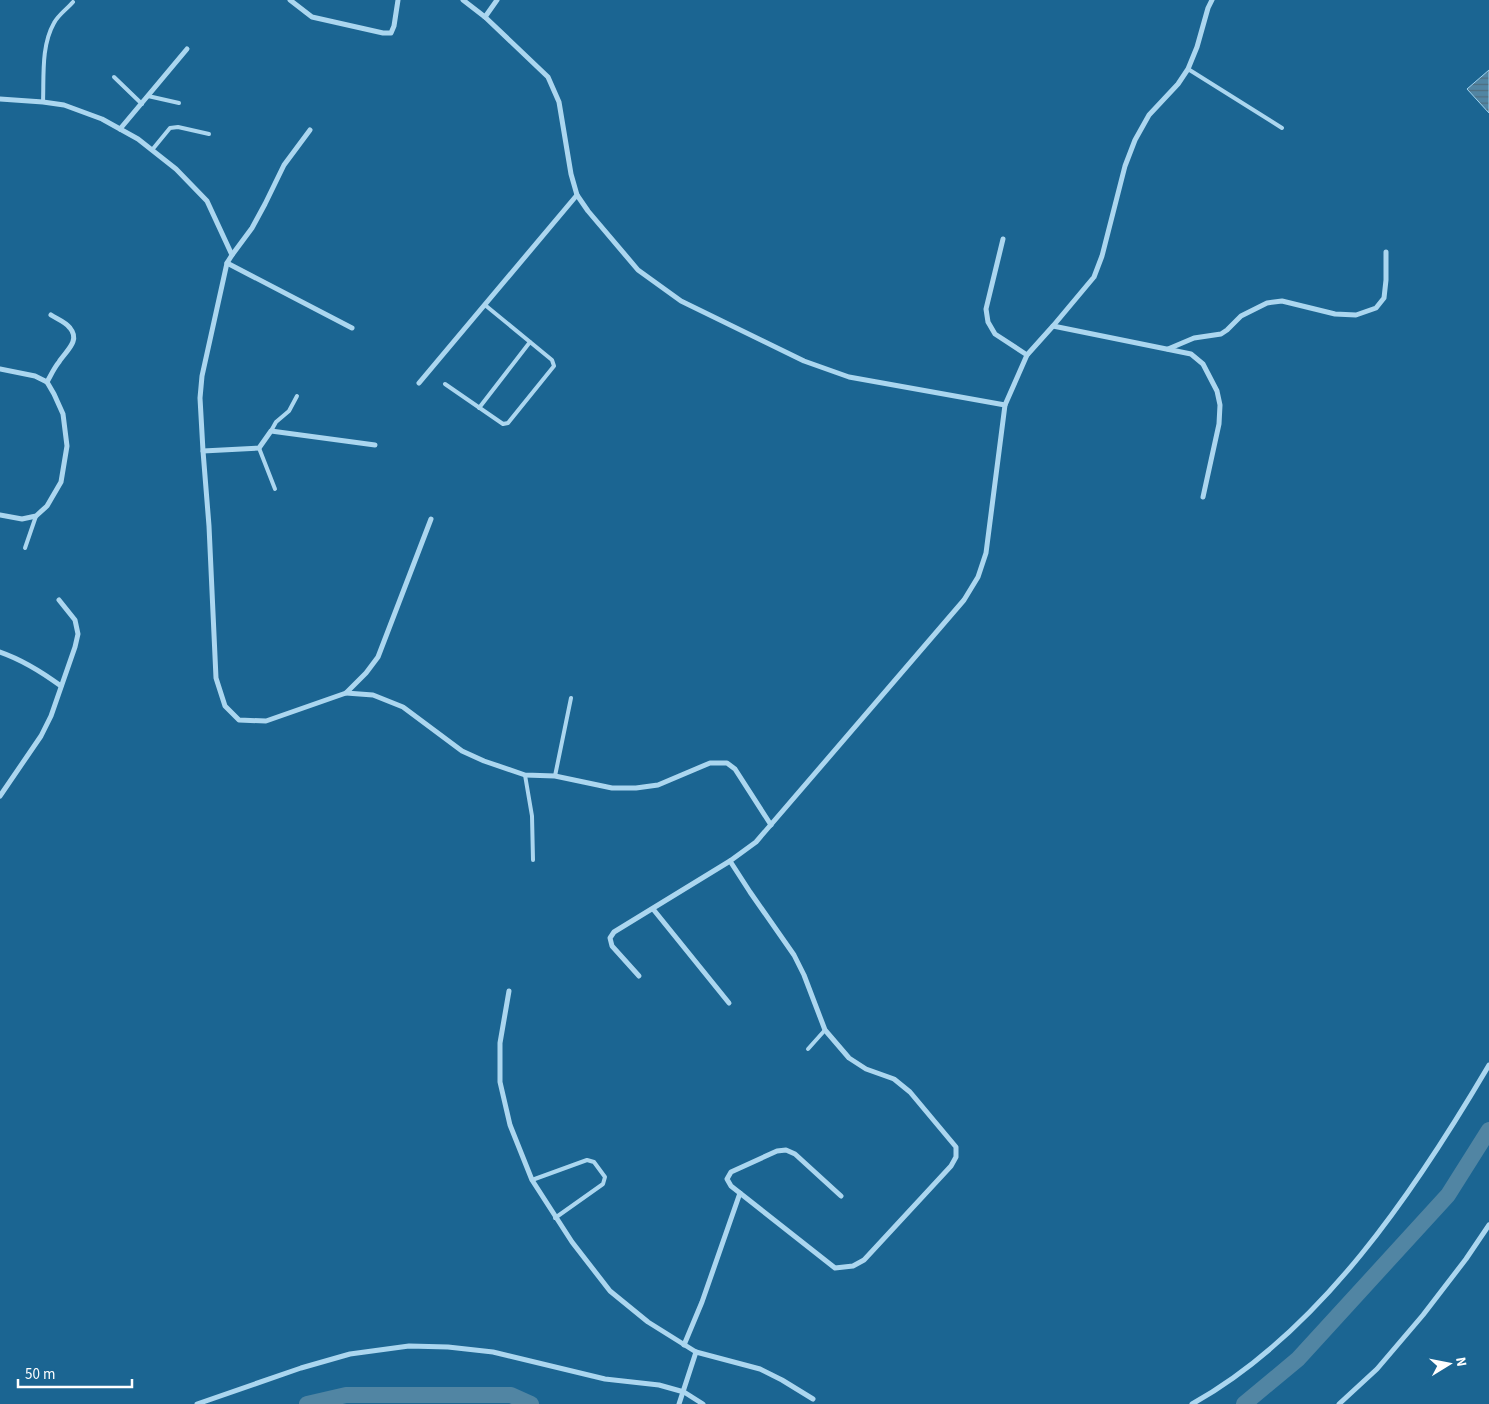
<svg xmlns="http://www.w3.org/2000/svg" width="1489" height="1404" viewBox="0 0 1489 1404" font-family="'Source Sans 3',sans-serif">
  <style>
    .water { fill: url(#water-rules); stroke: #9ed4f1 }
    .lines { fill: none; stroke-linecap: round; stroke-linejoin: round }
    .canal { stroke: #5185a3; stroke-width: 16 }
    .lane { stroke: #abd6ef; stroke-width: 4 }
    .street { stroke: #abd6ef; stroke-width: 5 }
  </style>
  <defs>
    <pattern id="water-rules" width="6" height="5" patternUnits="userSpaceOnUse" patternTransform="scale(1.25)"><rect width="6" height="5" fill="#5185a3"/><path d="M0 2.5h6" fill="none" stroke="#4f6e80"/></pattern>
  </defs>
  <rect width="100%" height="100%" fill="#1b6592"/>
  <path class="water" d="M 1489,70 L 1489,113 L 1467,89 Z"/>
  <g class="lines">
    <g class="canal">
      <path d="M 307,1404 L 346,1395 L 511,1395 L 531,1404"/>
      <path d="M 1244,1404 L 1298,1359 L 1448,1195 L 1489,1130"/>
    </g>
    <g class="lane">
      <path d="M 1188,69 L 1282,128"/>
      <path d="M 114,77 L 142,104"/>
      <path d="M 148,96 L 179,103"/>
      <path d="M 43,102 C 44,76 41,46 54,23 C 58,15 67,9 73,2"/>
      <path d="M 152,150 L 170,128 L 178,127 L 209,134"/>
      <path d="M 445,384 L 503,424 L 508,423 L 554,366 L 552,360 L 485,305"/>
      <path d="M 479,408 L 530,342"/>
      <path d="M 271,431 L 276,422 L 289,411 L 297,396"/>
      <path d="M 259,448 L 275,489"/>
      <path d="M 25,548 L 36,516"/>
      <path d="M 525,775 L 532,816 L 533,860"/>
      <path d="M 555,776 L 571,698"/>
      <path d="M 808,1049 L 825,1030"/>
      <path d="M 532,1180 L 587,1160 L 594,1162 L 605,1177 L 603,1184 L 555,1218"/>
    </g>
    <g class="street">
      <path d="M 290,0 L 312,17 L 383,33 L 391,33 L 394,26 L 398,0"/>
      <path d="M 463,0 L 485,17 L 548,77 L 559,102 L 571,174 L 577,195 L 588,211 L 638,270 L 681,301 L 804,361 L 849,377 L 1005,405"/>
      <path d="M 485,17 L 497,0"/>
      <path d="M 0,99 L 43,102 L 64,105 L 102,119 L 138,139 L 176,169 L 207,201 L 232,255 L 227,263 L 202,376 L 200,398 L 203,451 L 209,526 L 216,678 L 225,706 L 239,720 L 266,721 L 346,693 L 366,673 L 378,657 L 431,519"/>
      <path d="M 120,129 L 187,49"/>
      <path d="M 1003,239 L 986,309 L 988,322 L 995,334 L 1027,355"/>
      <path d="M 232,255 L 252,228 L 265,204 L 284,165 L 310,130"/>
      <path d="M 227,263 L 352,328"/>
      <path d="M 1053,326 L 1191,354 L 1203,364 L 1217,391 L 1220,405 L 1219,424 L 1203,497"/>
      <path d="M 1168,349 L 1194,338 L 1221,334 L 1227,330 L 1241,316 L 1267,303 L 1282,301 L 1335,314 L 1356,315 L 1376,308 L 1384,298 L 1386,280 L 1386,252"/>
      <path d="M 0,369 L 35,376 L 47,382 L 54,394 L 63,414 L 67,446 L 61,482 L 47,506 L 36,516 L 22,519 L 0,515"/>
      <path d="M 47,382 C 51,375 54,368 59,362 C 65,352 81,341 70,328 C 66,322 57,319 51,315"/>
      <path d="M 419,383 L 577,195"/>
      <path d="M 203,451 L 259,448 L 271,431 L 375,445"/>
      <path d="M 0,652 C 23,660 42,672 61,686"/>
      <path d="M 346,693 L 373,695 L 403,707 L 462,751 L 484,761 L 525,775 L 555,776 L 612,788 L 636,788 L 658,785 L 710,763 L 727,763 L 735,769 L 771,825"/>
      <path d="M 0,796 L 41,736 L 51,716 L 75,647 L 78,634 L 75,620 L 59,600"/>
      <path d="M 653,909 L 729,1003"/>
      <path d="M 639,976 L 612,946 L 610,938 L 614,932 L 730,861"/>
      <path d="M 509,991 L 500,1043 L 500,1082 L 510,1125 L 532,1180 L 572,1242 L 610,1291 L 648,1322 L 696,1352 L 760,1369 L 782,1380 L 813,1399"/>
      <path d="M 841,1196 L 795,1154 L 786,1150 L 777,1151 L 731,1172 L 727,1179 L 731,1186 L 835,1268 L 853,1266 L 864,1260 L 951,1166 L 956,1157 L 956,1147 L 910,1092 L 894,1079 L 866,1069 L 849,1058 L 825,1030 L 804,975 L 794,955 L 750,892 L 730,861 L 756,842 L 964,600 L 978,577 L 986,553 L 1005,405 L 1027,355 L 1053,326 L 1094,277 L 1102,256 L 1125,166 L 1135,140 L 1149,115 L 1178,84 L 1188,69 L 1197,47 L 1208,8 L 1212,0"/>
      <path d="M 684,1345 L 702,1302 L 740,1193"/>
      <path d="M 197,1404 L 301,1368 L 350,1354 L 409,1346 L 448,1347 L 493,1352 L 605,1379 L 659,1385 L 684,1392 L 703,1404"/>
      <path d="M 679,1404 L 696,1352"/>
      <path d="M 1192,1404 C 1321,1332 1416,1189 1489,1065"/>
      <path d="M 1339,1404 L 1377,1369 L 1423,1315 L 1466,1259 L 1489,1225"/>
    </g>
  </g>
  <g transform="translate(1449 1364) rotate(80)" stroke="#1b6592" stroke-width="4" paint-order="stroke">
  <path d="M0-4L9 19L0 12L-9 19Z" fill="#ffffff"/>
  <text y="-8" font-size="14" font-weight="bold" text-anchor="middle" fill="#ffffff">N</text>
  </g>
  <path d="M18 1379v8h114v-8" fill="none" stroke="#ffffff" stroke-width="2.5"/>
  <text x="25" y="1379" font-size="15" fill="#ffffff" stroke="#1b6592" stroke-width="4" paint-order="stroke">50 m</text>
</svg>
